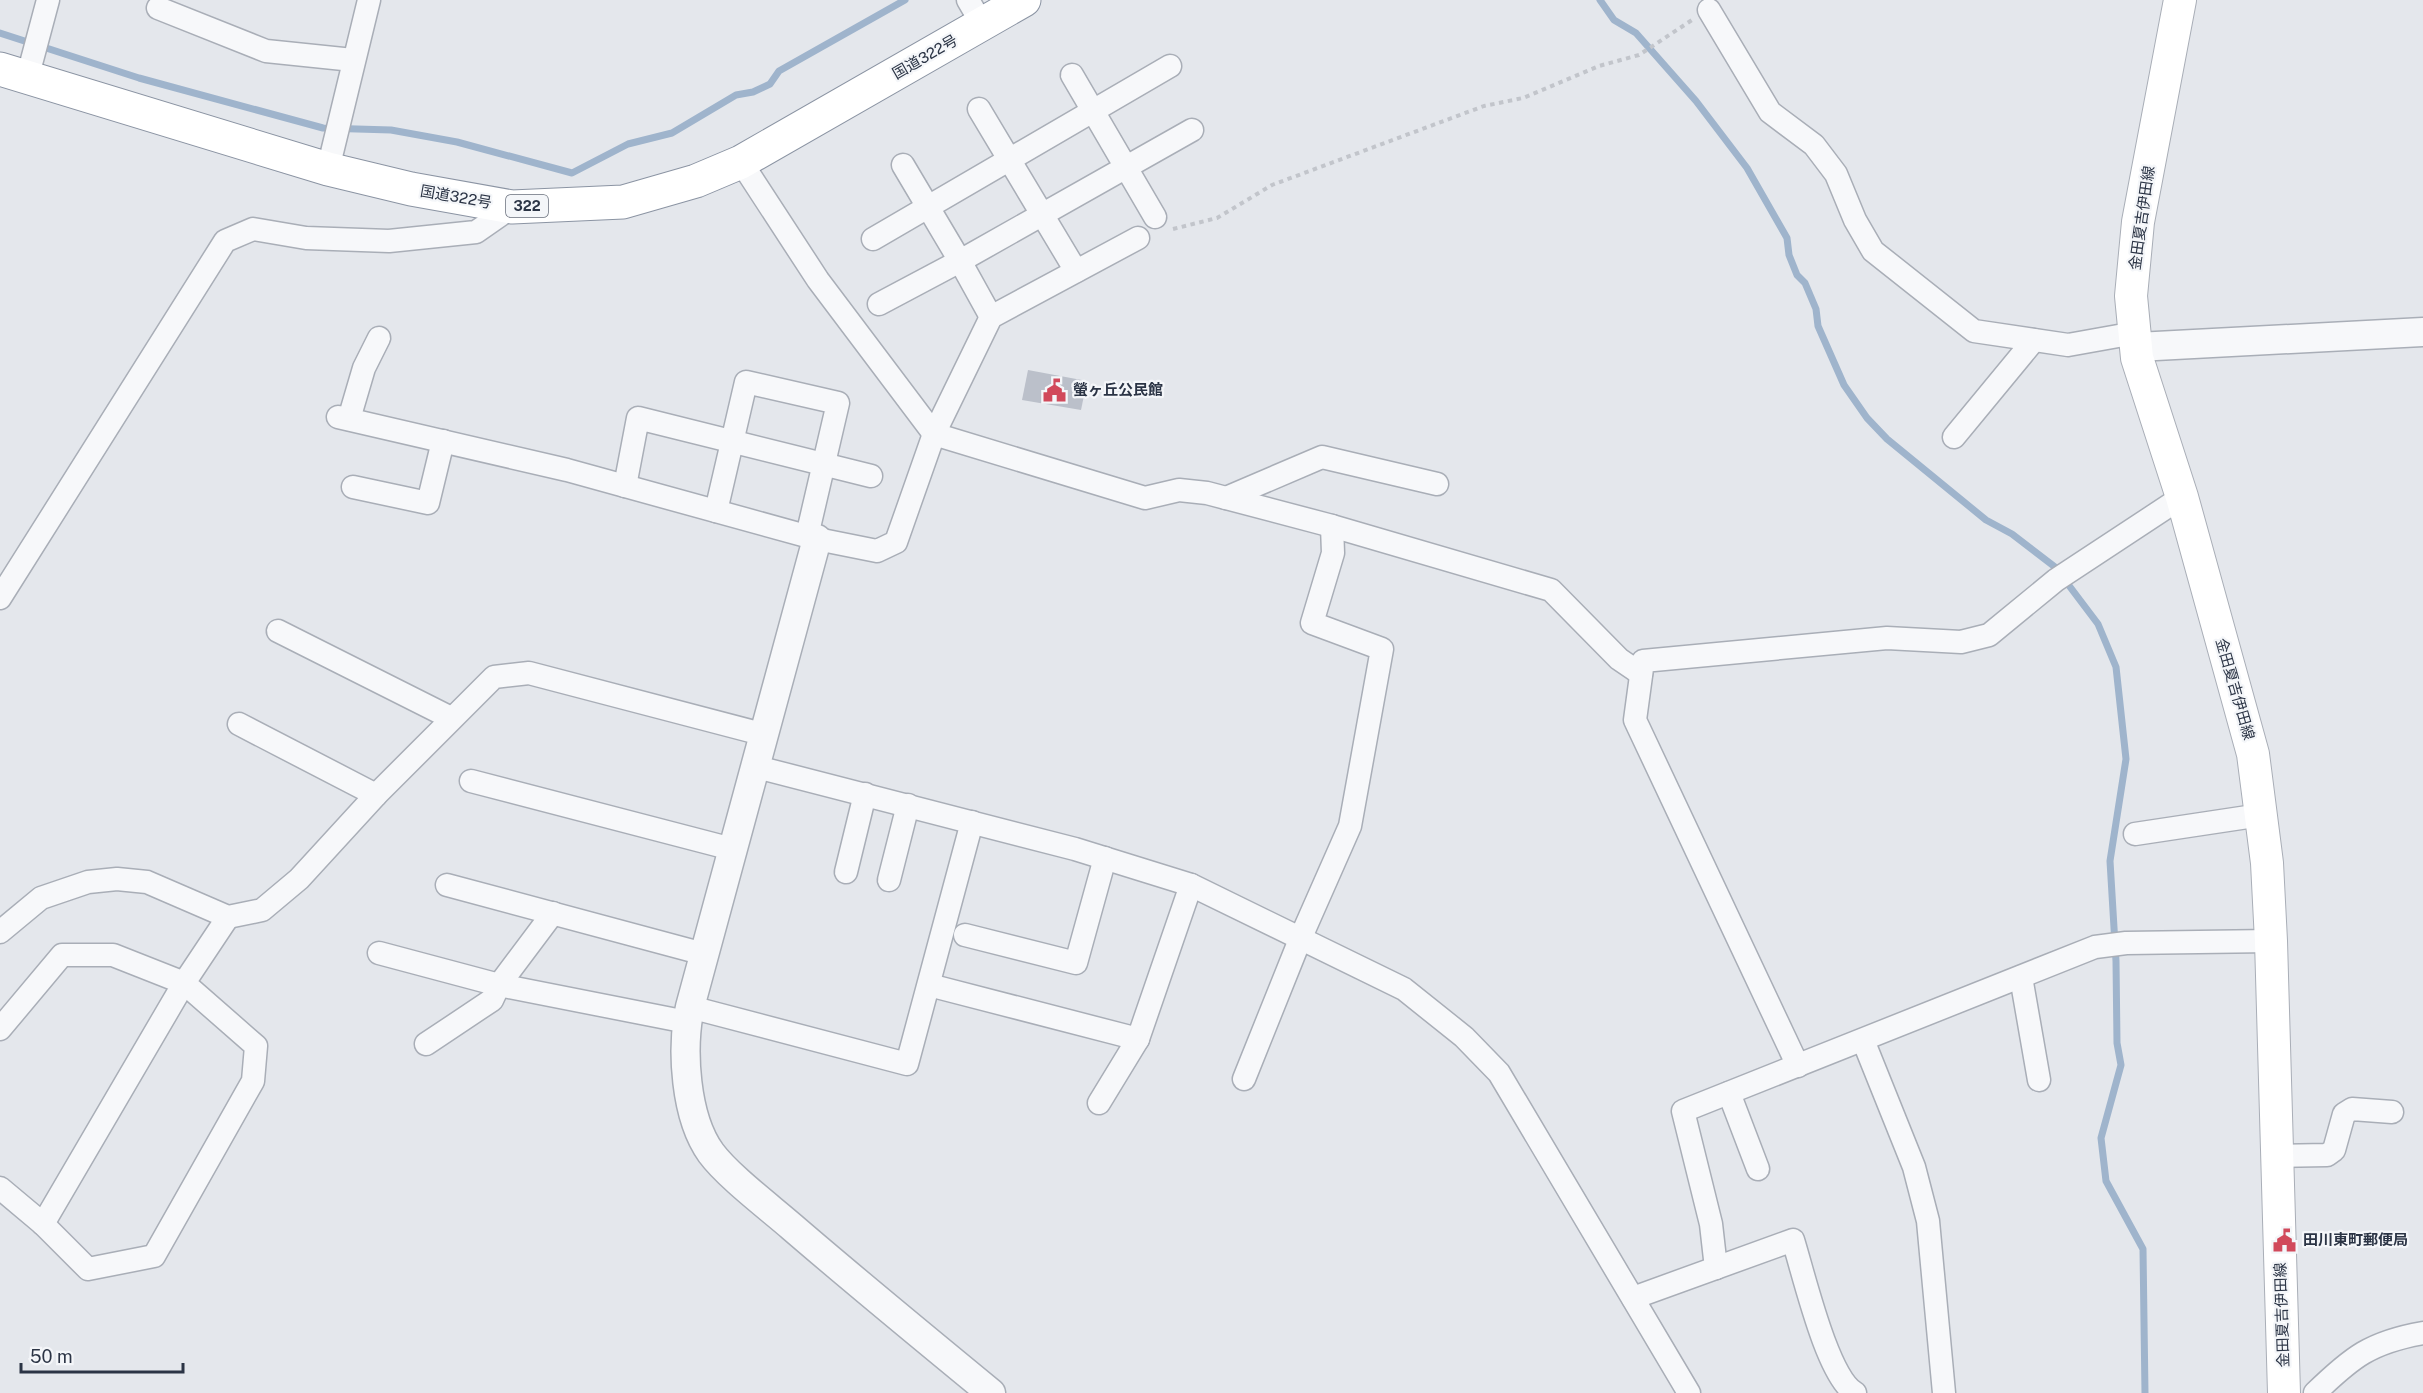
<svg xmlns="http://www.w3.org/2000/svg" width="2423" height="1393" viewBox="0 0 2423 1393" font-family="'Public Sans','Noto Sans JP',sans-serif">
  <style>
    .lines { fill: none; stroke-linecap: round; stroke-linejoin: round }
    .stream { stroke: #9fb4cc; stroke-width: 7 }
    .building { fill: #bbc0ca }
    .minor-casing { stroke: #a9aeb7; stroke-width: 25 }
    .tertiary-casing { stroke: #a9aeb7; stroke-width: 31 }
    .secondary-casing { stroke: #a9aeb7; stroke-width: 34 }
    .trunk-casing { stroke: #8b94a3; stroke-width: 35 }
    .path { stroke: #c2c5cb; stroke-width: 4; stroke-dasharray: 4.5 4.5; stroke-linecap: butt }
    .minor { stroke: #f7f8fa; stroke-width: 22 }
    .tertiary { stroke: #f7f8fa; stroke-width: 28 }
    .secondary { stroke: #fff; stroke-width: 32 }
    .trunk { stroke: #fff; stroke-width: 33 }
    .labels { text-anchor: middle; stroke-width: 4.5; stroke-linejoin: round; paint-order: stroke }
    .shield { fill: #f4f6f9; stroke: #676e7b; stroke-width: 1.5 }
    .shield-label { font-size: 14px; font-weight: bold; fill: #2b3445 }
    .street-label { font-size: 15px; fill: #2b3445; stroke: #f4f6f9 }
    .poi-label { font-size: 15px; font-weight: bold; fill: #2b3445; stroke: #f4f6f9; text-anchor: start }
  </style>
  <rect width="100%" height="100%" fill="#e4e7ec"/>
  <g class="lines">
    <g class="stream">
      <path d="M 1600,0 L 1614,20 L 1636,33 L 1696,101 L 1747,168 L 1787,238 L 1789,255 L 1797,275 L 1805,283 L 1816,309 L 1818,326 L 1844,385 L 1867,418 L 1887,439 L 1986,520 L 2012,534 L 2055,567 L 2098,624 L 2116,667 L 2126,759 L 2110,861 L 2116,961 L 2117,1043 L 2121,1065 L 2101,1138 L 2106,1181 L 2143,1249 L 2145,1393"/>
      <path d="M 0,33 L 139,78 L 323,128 L 391,130 L 457,142 L 572,173 L 628,144 L 672,133 L 736,95 L 753,92 L 770,84 L 779,71 L 905,0"/>
    </g>
  </g>
  <path class="building" d="M 1028,370 L 1087,381 L 1081,410 L 1022,400 Z"/>
  <g class="lines">
    <defs>
      <g id="minor">
        <path d="M 968,0 L 982,24"/>
        <path d="M 158,8 L 266,51 L 353,60"/>
        <path d="M 1709,10 L 1770,112 L 1814,145 L 1836,174 L 1855,220 L 1873,251 L 1974,331 L 2068,345 L 2135,333"/>
        <path d="M 28,75 L 48,0"/>
        <path d="M 1072,75 L 1155,217"/>
        <path d="M 979,109 L 1076,271"/>
        <path d="M 741,162 L 818,280 L 934,434 L 1145,498 L 1179,490 L 1207,493 L 1332,526 L 1551,590 L 1619,659 L 1641,674"/>
        <path d="M 328,169 L 369,0"/>
        <path d="M 873,239 L 1170,66"/>
        <path d="M 879,304 L 960,261 L 903,165"/>
        <path d="M 991,317 L 960,261 L 1192,130"/>
        <path d="M 338,417 L 567,470 L 817,539 L 877,551 L 896,542 L 934,434 L 991,317 L 1138,238"/>
        <path d="M 349,419 L 364,368 L 379,338"/>
        <path d="M 1954,437 L 2034,340"/>
        <path d="M 625,486 L 638,418 L 871,476"/>
        <path d="M 353,487 L 428,503 L 443,441"/>
        <path d="M 1226,498 L 1322,457 L 1437,484"/>
        <path d="M 716,511 L 746,382 L 838,403 L 807,536"/>
        <path d="M 0,598 L 225,241 L 253,229 L 306,238 L 389,241 L 476,232 L 512,207"/>
        <path d="M 278,631 L 451,718"/>
        <path d="M 239,724 L 376,795"/>
        <path d="M 753,766 L 1075,849 L 1191,885 L 1404,989 L 1464,1037 L 1499,1073 L 1689,1393"/>
        <path d="M 471,781 L 732,849"/>
        <path d="M 2135,834 L 2261,815"/>
        <path d="M 846,872 L 865,794"/>
        <path d="M 889,880 L 908,805"/>
        <path d="M 447,885 L 704,954"/>
        <path d="M 0,932 L 41,898 L 88,882 L 117,879 L 147,882 L 228,917 L 262,910 L 299,879 L 376,795 L 494,677 L 529,673 L 762,734"/>
        <path d="M 965,935 L 1076,963 L 1105,858"/>
        <path d="M 379,953 L 499,985 L 687,1022"/>
        <path d="M 2021,977 L 2039,1080"/>
        <path d="M 929,985 L 1138,1039"/>
        <path d="M 690,1007 L 907,1064 L 972,822"/>
        <path d="M 0,1029 L 62,955 L 113,955 L 184,983 L 43,1224"/>
        <path d="M 1863,1040 L 1914,1167 L 1928,1221 L 1944,1393"/>
        <path d="M 426,1044 L 492,1000 L 499,985 L 553,913"/>
        <path d="M 1798,1066 L 1635,720 L 1643,661 L 1887,638 L 1961,642 L 1989,635 L 2056,580 L 2182,497"/>
        <path d="M 1244,1079 L 1301,937 L 1350,826 L 1382,649 L 1312,623 L 1333,553 L 1332,526"/>
        <path d="M 1729,1093 L 1758,1169"/>
        <path d="M 1099,1103 L 1138,1039 L 1191,885"/>
        <path d="M 2277,1156 L 2327,1155 L 2334,1150 L 2344,1114 L 2352,1109 L 2392,1112"/>
        <path d="M 0,1188 L 43,1224 L 88,1269 L 154,1256 L 253,1081 L 256,1046 L 184,983 L 228,917"/>
        <path d="M 1716,1268 L 1711,1224 L 1683,1111 L 2095,947 L 2126,943 L 2271,941"/>
        <path d="M 1633,1298 L 1793,1240 C 1804,1275 1827,1376 1855,1393"/>
        <path d="M 2315,1393 C 2352,1357 2371,1342 2423,1333"/>
      </g>
      <g id="tertiary">
        <path d="M 2137,347 L 2423,332"/>
        <path d="M 817,539 L 690,1007 C 681,1049 685,1117 711,1153 C 728,1176 769,1207 792,1227 C 857,1283 924,1338 991,1393"/>
      </g>
      <path id="secondary" d="M 2180,0 L 2138,222 L 2131,296 L 2137,358 L 2182,497 L 2253,754 L 2267,863 L 2271,941 L 2284,1393"/>
      <path id="trunk" d="M 0,69 L 328,169 L 411,189 L 512,207 L 623,202 L 696,181 L 741,162 L 1024,0"/>
    </defs>
    <use href="#minor" class="minor-casing"/>
    <use href="#tertiary" class="tertiary-casing"/>
    <use href="#secondary" class="secondary-casing"/>
    <use href="#trunk" class="trunk-casing"/>
    <path class="path" d="M 1173,229 L 1217,218 L 1272,185 L 1484,106 L 1523,98 L 1599,66 L 1639,55 L 1692,20"/>
    <use href="#minor" class="minor"/>
    <use href="#tertiary" class="tertiary"/>
    <use href="#secondary" class="secondary"/>
    <use href="#trunk" class="trunk"/>
  </g>
  <defs>
    <symbol id="civic-bare" viewBox="-9 -9 18 18"><path d="M-.6-6.5H3V-4.5H.6V-3L4-1V1h2V6H-6V1h2V-1L-.6-3ZM-1.2 2.5V6h2.4V2.5Z" fill="#d1495b" stroke="#f4f6f9" stroke-width="2.5" paint-order="stroke"/></symbol>
  </defs>
  <g fill-rule="evenodd">
    <use href="#civic-bare" x="1038" y="374" width="33" height="33"/>
    <use href="#civic-bare" x="2268" y="1224" width="33" height="33"/>
  </g>
  <g class="labels">
    <rect class="shield" x="506" y="195" width="42" height="22" rx="4.5"/>
    <g class="shield-label">
      <text x="527" y="211">322</text>
    </g>
    <g class="street-label">
      <text transform="translate(925 57) rotate(-30)" y="5">国道322号</text>
      <text transform="translate(456 197) rotate(10)" y="5">国道322号</text>
      <text transform="translate(2142 218) rotate(-82)" y="5">金田夏吉伊田線</text>
      <text transform="translate(2235 689) rotate(74)" y="5">金田夏吉伊田線</text>
      <text transform="translate(2282 1315) rotate(-92)" y="5">金田夏吉伊田線</text>
    </g>
    <g class="poi-label">
      <text x="1073" y="395">螢ヶ丘公民館</text>
      <text x="2303" y="1245">田川東町郵便局</text>
    </g>
  </g>
  <path d="M21 1363v9h162v-9" fill="none" stroke="#2b3445" stroke-width="3"/>
  <text x="30" y="1363" font-size="18" fill="#2b3445" stroke="#f4f6f9" stroke-width="4.5" paint-order="stroke">50 m</text>
</svg>
